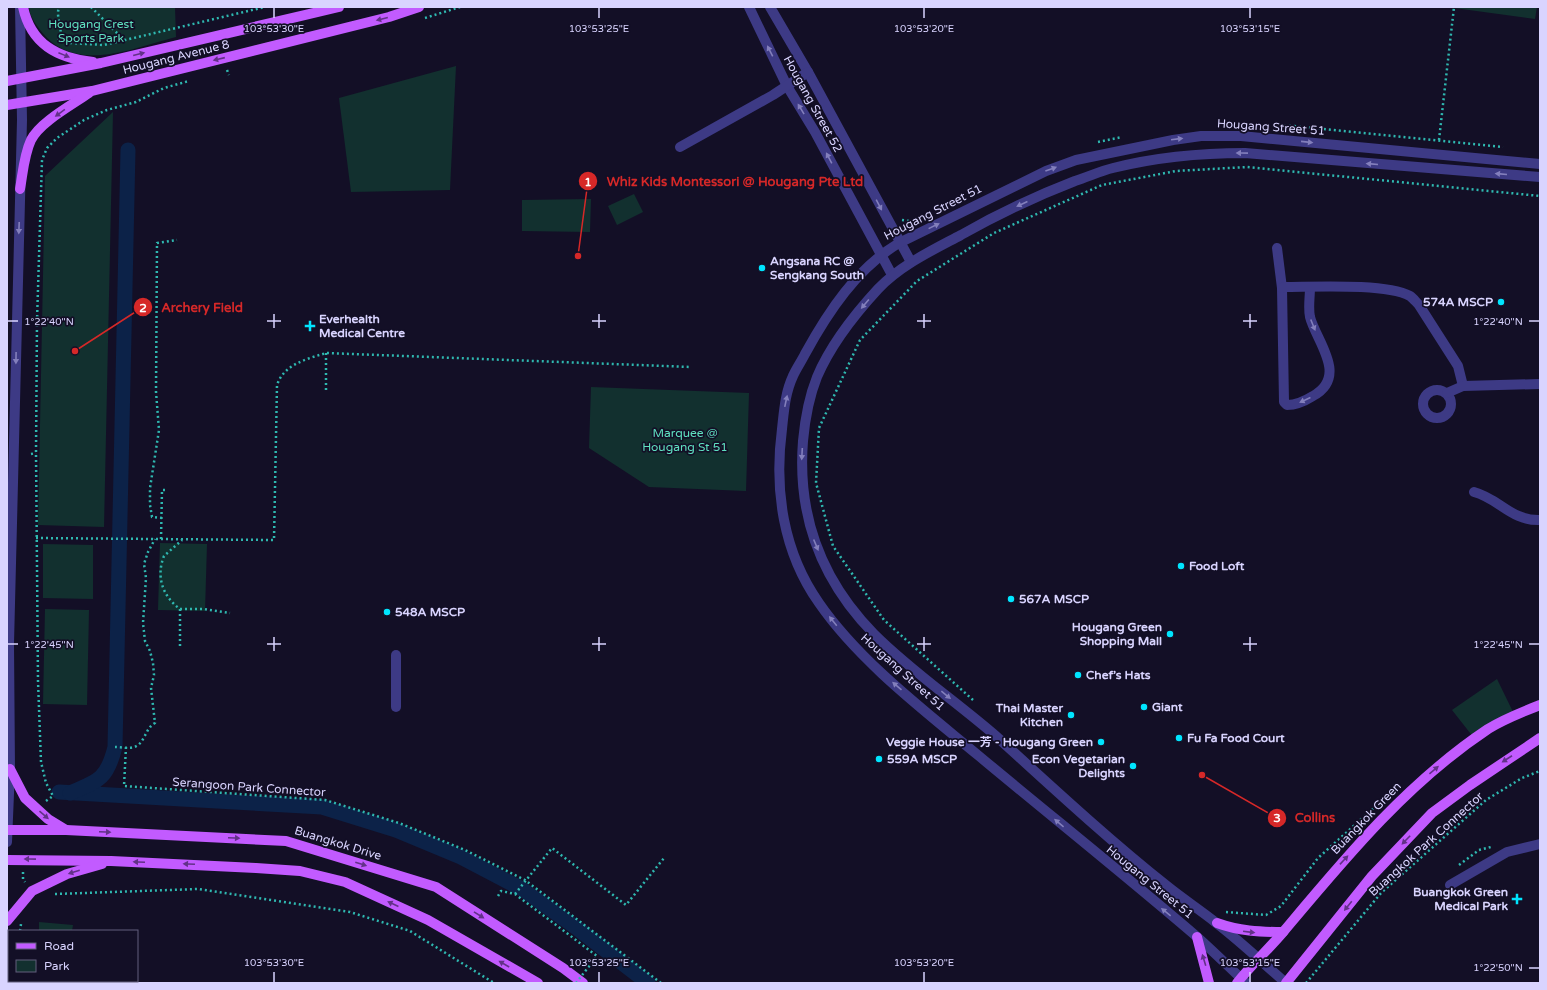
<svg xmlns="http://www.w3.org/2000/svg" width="1547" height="990" viewBox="0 0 1547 990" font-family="'Varela Round','Noto Sans SC',sans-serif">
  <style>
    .green { fill: #12302f }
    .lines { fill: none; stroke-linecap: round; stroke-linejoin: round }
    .canal { stroke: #0c2248; stroke-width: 15 }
    .path { stroke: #2fb8b0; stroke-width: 2.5; stroke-dasharray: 2 3; stroke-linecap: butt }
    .minor { stroke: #3d3a85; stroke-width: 10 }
    .major { stroke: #c25bff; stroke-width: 10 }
    .path-bridge { stroke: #2fb8b0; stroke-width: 2.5; stroke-dasharray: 2 3; stroke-linecap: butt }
    .oneway { fill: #623188 }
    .oneway2 { fill: #837fbc }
    .ticks { fill: none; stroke: #d9d4ff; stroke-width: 1.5 }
    .poi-dot { fill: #00e5ff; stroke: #130f26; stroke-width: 1.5 }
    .labels { text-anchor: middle; stroke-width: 3.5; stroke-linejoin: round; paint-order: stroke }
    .park-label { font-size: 12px; fill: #5fe0c0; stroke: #130f26 }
    .street-label { font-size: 12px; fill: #d9d4ff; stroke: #130f26 }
    .poi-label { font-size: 12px; font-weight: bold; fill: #d9d4ff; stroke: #130f26; text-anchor: start }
    .ticks-label { font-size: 10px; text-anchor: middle; fill: #d9d4ff; stroke: #130f26; stroke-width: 3.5; stroke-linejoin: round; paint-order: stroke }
    .leader { fill: none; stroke: #d62828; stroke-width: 1.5 }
    .callout-dot { fill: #d62828; stroke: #130f26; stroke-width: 1.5 }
    .mark-label { font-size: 12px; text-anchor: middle; font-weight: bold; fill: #fff }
    .callout-label { font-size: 13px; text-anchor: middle; font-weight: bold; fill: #d62828; stroke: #130f26; stroke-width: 3.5; stroke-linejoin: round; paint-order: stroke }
  </style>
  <rect width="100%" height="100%" fill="#130f26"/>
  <g class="green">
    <path d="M 29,7 L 175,7 L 176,37 C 133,48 75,75 41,31 C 36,25 29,15 29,7 Z"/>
    <path d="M 1447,7 L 1537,7 L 1535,19 Z"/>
    <path d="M 456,66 L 450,190 L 351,192 L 339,98 Z"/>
    <path d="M 113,112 L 104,527 L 38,525 L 45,176 Z"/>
    <path d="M 634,194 L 643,212 L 617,225 L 608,206 Z"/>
    <path d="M 591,199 L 590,232 L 522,231 L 522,200 Z"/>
    <path d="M 591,387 L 749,393 L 746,491 L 649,487 L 589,448 Z"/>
    <path d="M 160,543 L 207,544 L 205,611 L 158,610 Z"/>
    <path d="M 43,544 L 93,545 L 93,599 L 43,598 Z"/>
    <path d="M 45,609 L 89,610 L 87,705 L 43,704 Z"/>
    <path d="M 1497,679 L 1514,714 L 1474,738 L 1452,710 Z"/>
    <path d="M 39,922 L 73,925 L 72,931 L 39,931 Z"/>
  </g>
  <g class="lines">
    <g class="canal">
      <path d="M 59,792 L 322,807 L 396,830 L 461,857 L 522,889 L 578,929 L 648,983"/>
      <path d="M 70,793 C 99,781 107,779 115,747 L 128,150"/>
    </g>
    <g class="path">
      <path d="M 91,7 L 125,41"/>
      <path d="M 425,18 L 460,7"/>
      <path d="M 58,41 C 65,29 55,19 59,7"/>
      <path d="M 70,43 L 104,45 L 265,7"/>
      <path d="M 227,70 L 229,75"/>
      <path d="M 1279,126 L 1293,126 L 1503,147"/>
      <path d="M 1439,140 L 1454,7"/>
      <path d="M 1098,142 L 1122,137"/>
      <path d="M 902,220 L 915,222"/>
      <path d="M 326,353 L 326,391"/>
      <path d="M 31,454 L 36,453"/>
      <path d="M 162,518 L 152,517 L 150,505 L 150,488 L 159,430 L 156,392 L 157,243 L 177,240"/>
      <path d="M 36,538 L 274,540 L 277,385 C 284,364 307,359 326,353 L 691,367"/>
      <path d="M 161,539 L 162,490 L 167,490"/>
      <path d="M 180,609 L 203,609 L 230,613"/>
      <path d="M 180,646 L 180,609 C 162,596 156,576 164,556 L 182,540"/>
      <path d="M 973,700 L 884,620 L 833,546 L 816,483 L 819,428 L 860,340 L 917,281 L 994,233 L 1102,185 L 1176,171 L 1247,167 L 1540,196"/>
      <path d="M 115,747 C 121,747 129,749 134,747 C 145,744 145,728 155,723 L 151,688 L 154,675 L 153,663 L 150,651 L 145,641 L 143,623 L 146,578 L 144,564 L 148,552 L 155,539"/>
      <path d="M 126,747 L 124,786 L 325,800 L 399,823 L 465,850 L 525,880 L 661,983"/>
      <path d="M 46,801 L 53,796 L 46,783 L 41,762 L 38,681 L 36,453 L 37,321 L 42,160 L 47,148 L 57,138 L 84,120 L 107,110 L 136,102 L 164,88 L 189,81"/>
      <path d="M 1459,865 L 1479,850 L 1491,847"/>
      <path d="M 23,872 L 23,879 L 25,882"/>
      <path d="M 55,894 L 198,889 L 350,912 L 410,931 L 494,983"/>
      <path d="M 515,894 L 552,848 L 626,905 L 664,858"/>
      <path d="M 498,896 L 501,891 L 515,894 L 597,956"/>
      <path d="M 1226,912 L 1266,915 L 1281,906 L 1318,858 L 1377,805"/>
      <path d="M 20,931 L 21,924"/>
      <path d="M 16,983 L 16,981"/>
      <path d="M 1306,983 L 1381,893 L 1486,800 L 1522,778 L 1540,771"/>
    </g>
    <g class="minor">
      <path d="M 749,7 L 787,86 L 815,132 L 892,275"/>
      <path d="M 770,7 L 808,72 L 911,262"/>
      <path d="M 680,147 L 773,95 L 808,72"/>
      <path d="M 1277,248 L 1282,288 L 1284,402 L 1287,405 C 1296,405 1305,401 1313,396 C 1349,376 1316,341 1310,317 C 1308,308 1310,297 1310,287"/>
      <path d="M 1282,288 L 1284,287 C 1314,287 1385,283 1410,296 C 1413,298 1416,302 1419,305 L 1458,366 L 1463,386"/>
      <circle cx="1437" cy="404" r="14"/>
      <path d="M 1447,393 L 1463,386 L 1540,384"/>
      <path d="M 1474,492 C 1500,499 1511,521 1540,520"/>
      <path d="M 396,707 L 396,655"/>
      <path d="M 7,842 L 10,769 L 9,644 L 22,120 L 20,7"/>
      <path d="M 1450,885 L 1507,852 L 1540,844"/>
      <path d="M 1246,983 C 1229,967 1213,951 1196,936 C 1125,875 1051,816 979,756 C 925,711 859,661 819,603 C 783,552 774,490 782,429 C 784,411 785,393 793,376 C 796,369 801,362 805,354 C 828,312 857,268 899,243 L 1046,171 L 1076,160 L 1173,140 L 1201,136 L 1241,136 L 1540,164"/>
      <path d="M 1286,983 C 1263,963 1240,941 1215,922 C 1200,910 1183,899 1167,886 C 1108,839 1053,788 997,737 C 957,702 912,672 874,634 C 821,580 797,517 803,441 C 805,419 809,397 817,377 C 831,344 854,315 878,289 C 901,265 931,251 961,235 C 998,214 1036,196 1075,181 C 1088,177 1100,171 1113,168 C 1157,157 1200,153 1245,153 L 1540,177"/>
    </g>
    <g class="major">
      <path d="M 23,7 C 31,44 57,58 93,62"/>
      <path d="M 7,81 L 101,63 L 339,7"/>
      <path d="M 7,105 L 92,91 L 389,17 L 419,7"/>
      <path d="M 20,189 C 23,172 24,155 31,140 C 40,122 72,105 89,93"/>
      <path d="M 10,769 L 25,798 L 48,819 L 66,830"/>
      <path d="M 7,830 L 66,830 L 286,841 L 436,887 L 563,968 L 583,983"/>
      <path d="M 7,860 L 111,861 L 256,868 L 300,871 L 345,882 L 428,920 L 538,983"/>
      <path d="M 7,921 L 32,891 L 67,874 L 102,864"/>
      <path d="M 1217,923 C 1239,931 1259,932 1283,932"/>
      <path d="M 1197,937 L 1209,983"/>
      <path d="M 1237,983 C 1251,965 1269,949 1284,931 C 1346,857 1407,783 1488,729 C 1504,719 1522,712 1540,705"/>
      <path d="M 1286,983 L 1372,876 L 1432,813 L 1470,785 L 1540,738"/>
    </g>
    <path class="path-bridge" d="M 576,983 L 597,956"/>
  </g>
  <defs><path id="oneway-solid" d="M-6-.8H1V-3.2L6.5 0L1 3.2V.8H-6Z"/></defs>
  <g class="oneway">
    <use href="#oneway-solid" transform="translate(382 19) rotate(166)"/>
    <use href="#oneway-solid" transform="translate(139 54) rotate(-14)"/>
    <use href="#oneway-solid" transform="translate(64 55) rotate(22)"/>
    <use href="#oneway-solid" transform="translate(219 59) rotate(167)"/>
    <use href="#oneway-solid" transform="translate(60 113) rotate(144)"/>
    <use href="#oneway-solid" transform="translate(1507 759) rotate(147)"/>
    <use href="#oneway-solid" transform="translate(1434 770) rotate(-40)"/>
    <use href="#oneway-solid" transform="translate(44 815) rotate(41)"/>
    <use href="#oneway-solid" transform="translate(105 832) rotate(3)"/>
    <use href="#oneway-solid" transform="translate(234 838) rotate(3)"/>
    <use href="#oneway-solid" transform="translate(1406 840) rotate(134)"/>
    <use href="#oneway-solid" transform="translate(30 859) rotate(-179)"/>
    <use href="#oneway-solid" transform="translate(1344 860) rotate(-47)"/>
    <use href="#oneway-solid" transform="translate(139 862) rotate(-178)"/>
    <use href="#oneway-solid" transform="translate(189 864) rotate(-177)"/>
    <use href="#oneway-solid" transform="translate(361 864) rotate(17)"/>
    <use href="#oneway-solid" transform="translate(74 872) rotate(163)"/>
    <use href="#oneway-solid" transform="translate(393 904) rotate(-155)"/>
    <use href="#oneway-solid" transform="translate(1348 906) rotate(129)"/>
    <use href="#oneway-solid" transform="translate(479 915) rotate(32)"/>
    <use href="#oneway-solid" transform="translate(1249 932) rotate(7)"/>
    <use href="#oneway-solid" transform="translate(1204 960) rotate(-107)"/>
    <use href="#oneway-solid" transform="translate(504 964) rotate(-150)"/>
  </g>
  <g class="oneway2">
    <use href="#oneway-solid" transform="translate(770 51) rotate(-117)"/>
    <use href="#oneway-solid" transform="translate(801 109) rotate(-121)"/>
    <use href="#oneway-solid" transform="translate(1177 139) rotate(-7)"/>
    <use href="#oneway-solid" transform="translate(1307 142) rotate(6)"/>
    <use href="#oneway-solid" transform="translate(1242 153) rotate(-179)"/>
    <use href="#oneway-solid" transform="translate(829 158) rotate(-118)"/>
    <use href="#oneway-solid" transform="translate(1372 164) rotate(-175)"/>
    <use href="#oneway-solid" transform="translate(1051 169) rotate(-20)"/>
    <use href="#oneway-solid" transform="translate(1501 174) rotate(-175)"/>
    <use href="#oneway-solid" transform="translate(1022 204) rotate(155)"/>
    <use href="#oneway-solid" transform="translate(879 205) rotate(62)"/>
    <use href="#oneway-solid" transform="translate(934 226) rotate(-26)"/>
    <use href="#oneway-solid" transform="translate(19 228) rotate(92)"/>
    <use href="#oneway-solid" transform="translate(865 304) rotate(130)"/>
    <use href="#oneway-solid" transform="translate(1313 325) rotate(68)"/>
    <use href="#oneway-solid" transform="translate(16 358) rotate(91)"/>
    <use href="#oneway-solid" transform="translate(1305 400) rotate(155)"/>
    <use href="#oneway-solid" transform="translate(786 401) rotate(-78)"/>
    <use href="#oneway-solid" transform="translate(802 454) rotate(93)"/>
    <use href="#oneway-solid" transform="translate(816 545) rotate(67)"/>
    <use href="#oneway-solid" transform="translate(833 621) rotate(-129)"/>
    <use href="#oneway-solid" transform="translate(897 686) rotate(-139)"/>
    <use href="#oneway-solid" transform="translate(946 695) rotate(39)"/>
    <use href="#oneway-solid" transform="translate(1059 823) rotate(-140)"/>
    <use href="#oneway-solid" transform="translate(1166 912) rotate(-141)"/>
  </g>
  <path class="ticks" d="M 274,8 L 274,18M 599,8 L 599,18M 924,8 L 924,18M 1250,8 L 1250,18M 274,314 L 274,328M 599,314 L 599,328M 924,314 L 924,328M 1250,314 L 1250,328M 8,321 L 18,321M 267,321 L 281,321M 592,321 L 606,321M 917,321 L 931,321M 1243,321 L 1257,321M 1529,321 L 1539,321M 274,637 L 274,651M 599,637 L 599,651M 924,637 L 924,651M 1250,637 L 1250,651M 8,644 L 18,644M 267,644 L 281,644M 592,644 L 606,644M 917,644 L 931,644M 1243,644 L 1257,644M 1529,644 L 1539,644M 1529,968 L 1539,968M 274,972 L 274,982M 599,972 L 599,982M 924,972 L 924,982M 1250,972 L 1250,982"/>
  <g class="poi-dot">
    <circle cx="762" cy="268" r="4"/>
    <circle cx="1501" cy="302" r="4"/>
    <path d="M308 320h4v4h4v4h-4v4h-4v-4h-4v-4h4z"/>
    <circle cx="1181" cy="566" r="4"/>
    <circle cx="1011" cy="599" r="4"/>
    <circle cx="387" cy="612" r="4"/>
    <circle cx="1170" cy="634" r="4"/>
    <circle cx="1078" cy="675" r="4"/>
    <circle cx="1144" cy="707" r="4"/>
    <circle cx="1071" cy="715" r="4"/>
    <circle cx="1179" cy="738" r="4"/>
    <circle cx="1101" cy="742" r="4"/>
    <circle cx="879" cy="759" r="4"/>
    <circle cx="1133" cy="766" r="4"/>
    <path d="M1515 893h4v4h4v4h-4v4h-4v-4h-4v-4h4z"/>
  </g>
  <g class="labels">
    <g class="park-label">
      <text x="91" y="28">Hougang Crest<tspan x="91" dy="14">Sports Park</tspan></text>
      <text x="685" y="437">Marquee @<tspan x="685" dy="14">Hougang St 51</tspan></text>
    </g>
    <g class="street-label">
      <text transform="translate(176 57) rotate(-14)" y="4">Hougang Avenue 8</text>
      <text transform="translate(813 104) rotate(61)" y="4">Hougang Street 52</text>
      <text transform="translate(1271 127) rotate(4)" y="4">Hougang Street 51</text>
      <text transform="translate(933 212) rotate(-27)" y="4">Hougang Street 51</text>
      <text transform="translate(903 672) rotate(42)" y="4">Hougang Street 51</text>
      <text transform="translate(249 787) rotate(4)" y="4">Serangoon Park Connector</text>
      <text transform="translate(1366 818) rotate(-46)" y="4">Buangkok Green</text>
      <text transform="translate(338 843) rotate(17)" y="4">Buangkok Drive</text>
      <text transform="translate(1426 844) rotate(-42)" y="4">Buangkok Park Connector</text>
      <text transform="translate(1150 882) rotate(39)" y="4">Hougang Street 51</text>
    </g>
    <g class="poi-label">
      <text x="770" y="265">Angsana RC @<tspan x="770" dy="14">Sengkang South</tspan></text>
      <text x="1493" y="306" text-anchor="end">574A MSCP</text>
      <text x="319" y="323">Everhealth<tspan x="319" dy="14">Medical Centre</tspan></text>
      <text x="1189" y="570">Food Loft</text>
      <text x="1019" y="603">567A MSCP</text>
      <text x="395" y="616">548A MSCP</text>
      <text x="1162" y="631" text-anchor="end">Hougang Green<tspan x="1162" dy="14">Shopping Mall</tspan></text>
      <text x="1086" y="679">Chef’s Hats</text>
      <text x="1152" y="711">Giant</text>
      <text x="1063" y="712" text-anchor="end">Thai Master<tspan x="1063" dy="14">Kitchen</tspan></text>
      <text x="1187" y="742">Fu Fa Food Court</text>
      <text x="1093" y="746" text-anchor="end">Veggie House 一芳 - Hougang Green</text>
      <text x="887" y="763">559A MSCP</text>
      <text x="1125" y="763" text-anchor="end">Econ Vegetarian<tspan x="1125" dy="14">Delights</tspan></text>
      <text x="1508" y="896" text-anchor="end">Buangkok Green<tspan x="1508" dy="14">Medical Park</tspan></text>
    </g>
  </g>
  <g class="ticks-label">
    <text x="274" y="32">103°53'30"E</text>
    <text x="599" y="32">103°53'25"E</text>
    <text x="924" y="32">103°53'20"E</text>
    <text x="1250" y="32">103°53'15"E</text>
    <text x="1498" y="325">1°22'40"N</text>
    <text x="49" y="325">1°22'40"N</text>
    <text x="1498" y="648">1°22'45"N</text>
    <text x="49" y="648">1°22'45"N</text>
    <text x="274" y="966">103°53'30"E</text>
    <text x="599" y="966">103°53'25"E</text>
    <text x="924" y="966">103°53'20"E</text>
    <text x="1250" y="966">103°53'15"E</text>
    <text x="1498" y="971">1°22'50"N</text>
  </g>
  <path class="leader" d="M578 256L588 181M75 351L143 307M1202 775L1277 818"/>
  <g class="callout-dot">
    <circle cx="578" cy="256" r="4"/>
    <circle cx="75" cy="351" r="4"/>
    <circle cx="1202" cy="775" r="4"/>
    <circle cx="588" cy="181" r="10"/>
    <circle cx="143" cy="307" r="10"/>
    <circle cx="1277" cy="818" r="10"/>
  </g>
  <g class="mark-label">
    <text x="588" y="186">1</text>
    <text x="143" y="312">2</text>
    <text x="1277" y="822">3</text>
  </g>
  <g class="callout-label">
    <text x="735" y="186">Whiz Kids Montessori @ Hougang Pte Ltd</text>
    <text x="202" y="312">Archery Field</text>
    <text x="1315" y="822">Collins</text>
  </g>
  <rect width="1547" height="990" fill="none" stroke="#d9d4ff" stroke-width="16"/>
  <rect x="8" y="930" width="130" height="52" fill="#130f26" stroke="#625e7d"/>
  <rect x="16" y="943" width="20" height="6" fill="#c25bff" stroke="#625e7d"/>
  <text x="44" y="950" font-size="12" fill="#d9d4ff">Road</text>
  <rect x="16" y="960" width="20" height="12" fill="#12302f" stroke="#625e7d"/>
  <text x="44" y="970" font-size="12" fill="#d9d4ff">Park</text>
</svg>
